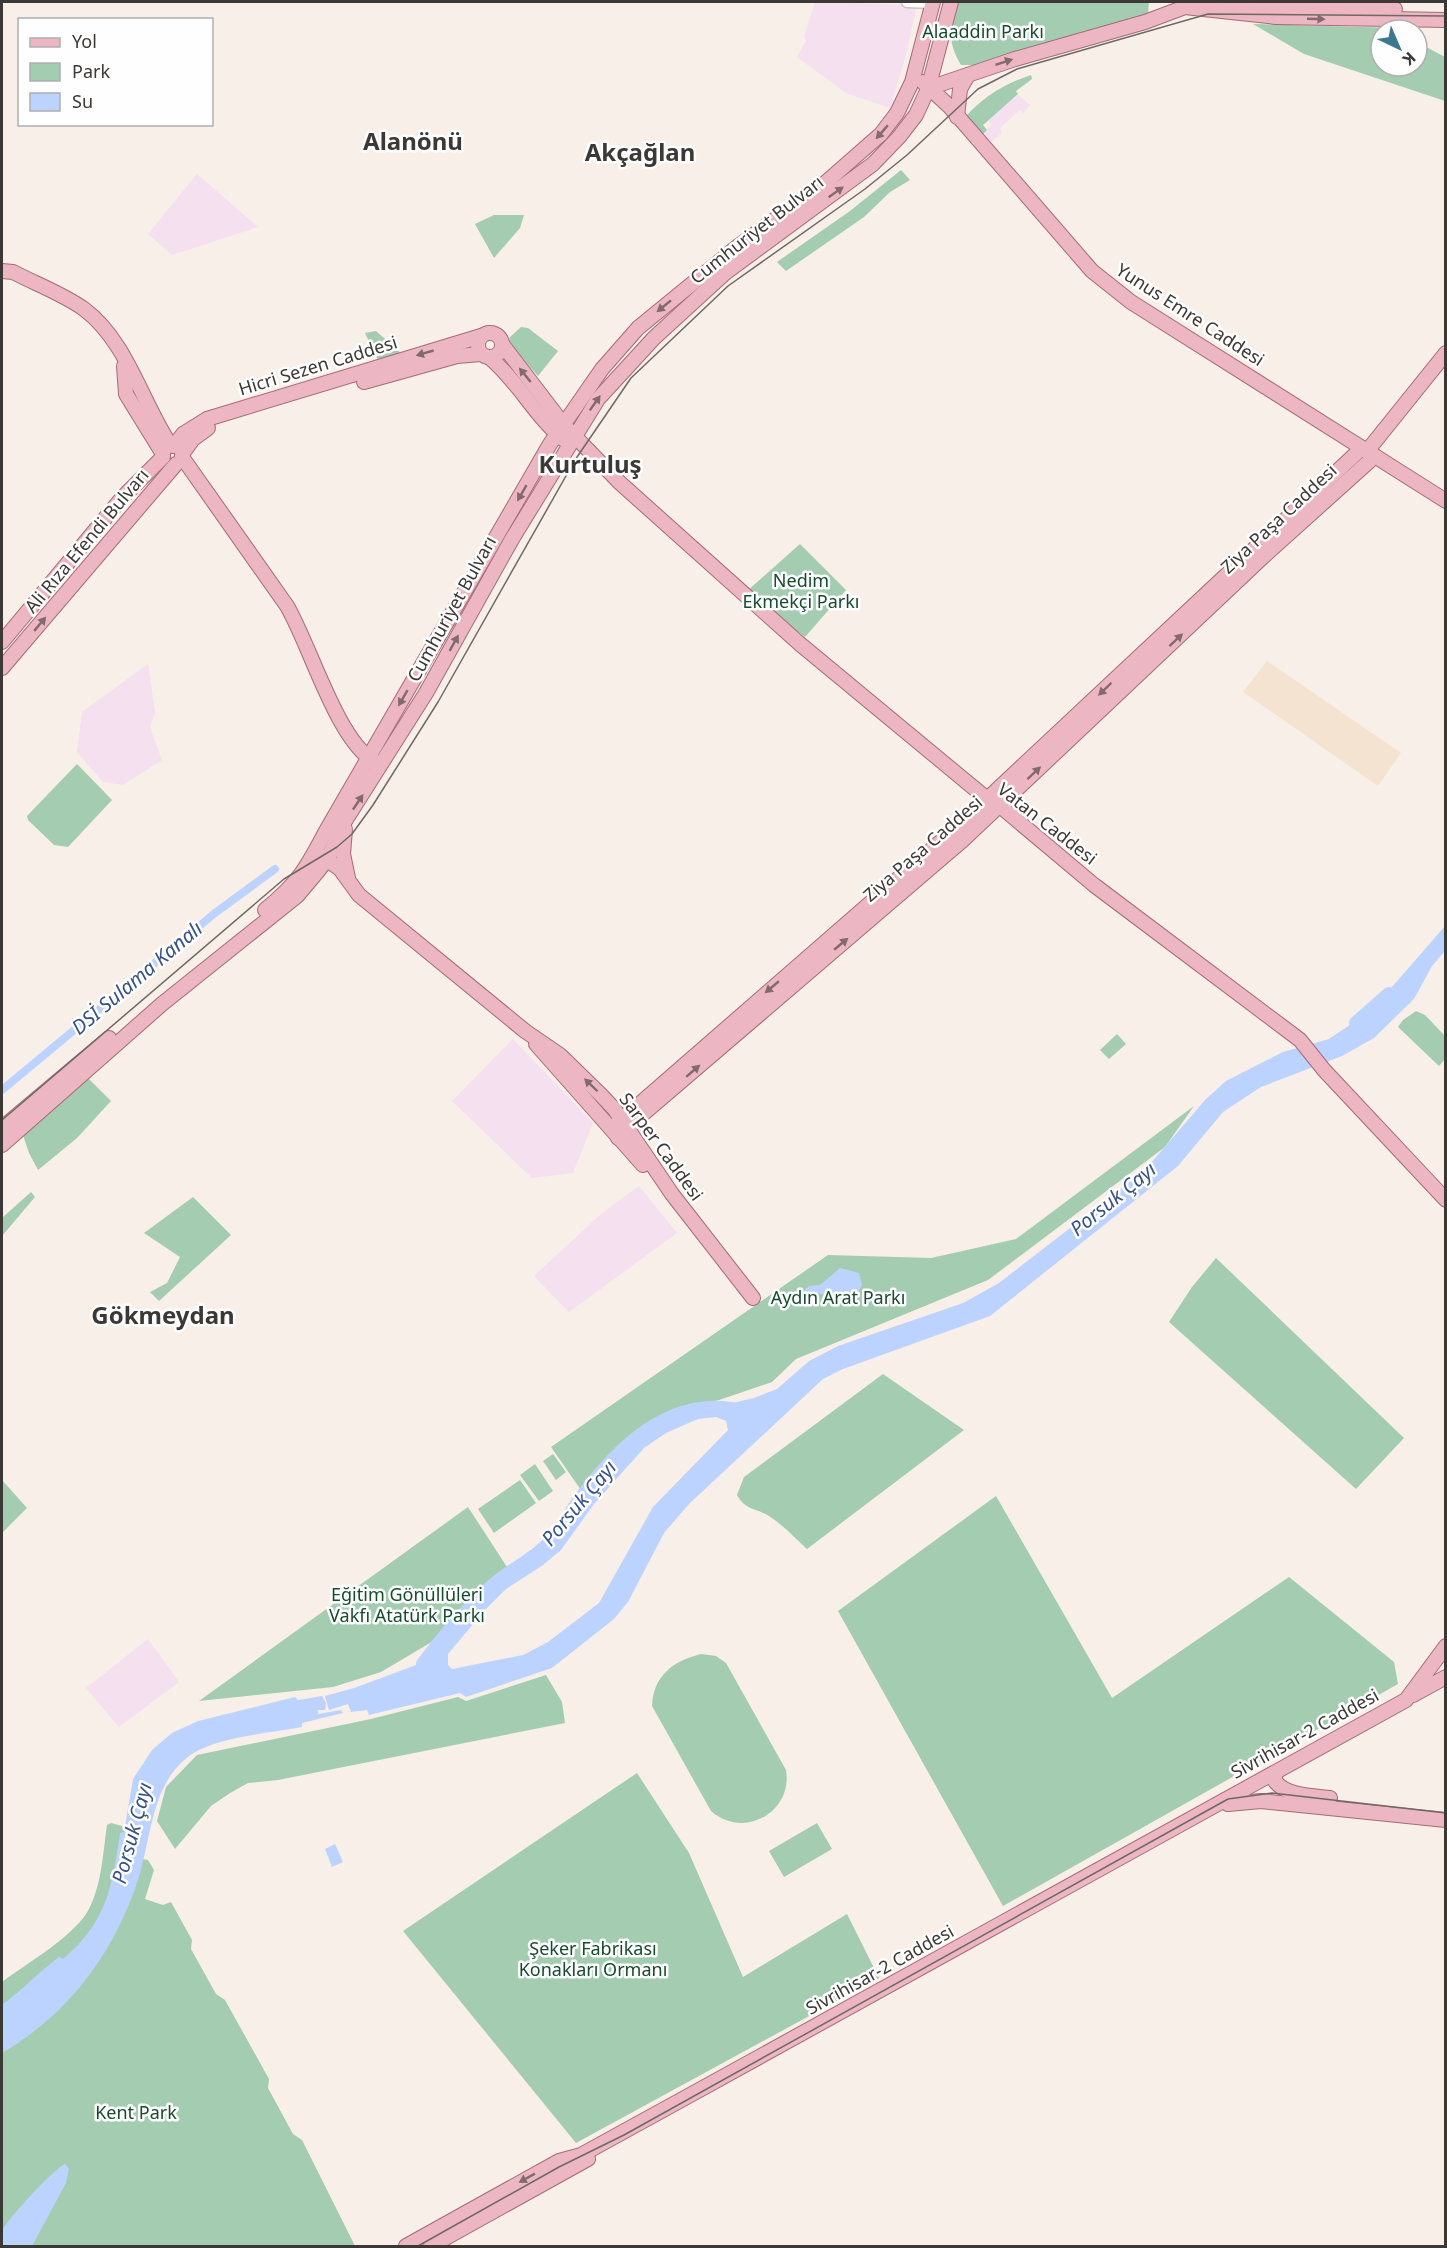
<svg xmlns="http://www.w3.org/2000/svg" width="1447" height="2248" viewBox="0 0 1447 2248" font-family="'Noto Sans',sans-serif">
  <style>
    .commercial { fill: #f5e3d2 }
    .education { fill: #f4e0ef }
    .green { fill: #a3ccb0 }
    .water { fill: #bdd3ff; fill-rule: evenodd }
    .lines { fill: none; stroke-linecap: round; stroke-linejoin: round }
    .canal { stroke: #bdd3ff; stroke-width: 8 }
    .river { stroke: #bdd3ff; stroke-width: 14 }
    .minor-casing { stroke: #cec5be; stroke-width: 13 }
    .major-casing { stroke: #a66a76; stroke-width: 16 }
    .minor { stroke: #fff; stroke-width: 10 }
    .major { stroke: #ecb6c2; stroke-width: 14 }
    .tram { stroke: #6f6966; stroke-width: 1.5 }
    .oneway { fill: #826a6e }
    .labels { text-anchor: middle; stroke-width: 5; stroke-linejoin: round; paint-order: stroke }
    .park-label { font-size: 18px; fill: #164b2d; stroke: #fefefe }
    .street-label { font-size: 18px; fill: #3c3836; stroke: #fefefe }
    .water-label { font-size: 20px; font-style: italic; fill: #365187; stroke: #fefefe }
    .district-label { font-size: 24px; font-weight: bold; fill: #3c3836; stroke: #fefefe }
  </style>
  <rect width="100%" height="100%" fill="#f8efe8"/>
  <path class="commercial" d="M 1267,661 L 1401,753 L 1378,786 L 1243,692 Z"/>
  <g class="education">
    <path d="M 815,2 L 917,5 L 906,55 L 890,108 L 846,93 L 797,57 L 806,41 L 804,36 Z"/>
    <path d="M 1018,95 L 1030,105 L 1023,113 L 1020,110 L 1000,128 L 1002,133 L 991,142 L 984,133 L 992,124 L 987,120 L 1012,97 L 1014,99 Z"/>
    <path d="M 197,174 L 258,227 L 172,255 L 148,234 Z"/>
    <path d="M 148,664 L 155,712 L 150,728 L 162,760 L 123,785 L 103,782 L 77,752 L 82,712 Z"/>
    <path d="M 513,1039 L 593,1123 L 573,1173 L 532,1178 L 452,1101 Z"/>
    <path d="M 639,1186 L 677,1233 L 569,1312 L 534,1276 L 601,1214 Z"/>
    <path d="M 148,1639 L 179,1682 L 119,1727 L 86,1688 Z"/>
  </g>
  <g class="green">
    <path d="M 958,2 L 1149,2 L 1148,14 L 982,65 L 961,65 C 947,42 949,26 958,2 Z"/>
    <path d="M 1253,24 L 1399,28 L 1401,30 L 1381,30 L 1381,66 L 1417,66 L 1417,42 L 1445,57 L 1445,101 L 1304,54 Z"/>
    <path d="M 1031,75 L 1032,79 L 1016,91 L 1018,94 L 983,125 L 987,130 L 980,137 L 963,120 C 981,98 1004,84 1031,75 Z"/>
    <path d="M 901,170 L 910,180 L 890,192 L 864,217 L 786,271 L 777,262 L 850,211 Z"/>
    <path d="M 494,215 L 524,215 L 520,228 L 494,258 L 475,224 Z"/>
    <path d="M 521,327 L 528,328 L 558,351 L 538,376 L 511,346 L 509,338 Z"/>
    <path d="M 376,331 L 402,354 L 379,362 L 365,333 Z"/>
    <path d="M 800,544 L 846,590 L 805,637 L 747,591 Z"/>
    <path d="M 77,764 L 112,800 L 68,847 L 54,845 L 28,820 L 27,816 Z"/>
    <path d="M 1416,1011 L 1425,1015 L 1445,1036 L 1445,1059 L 1439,1066 L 1398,1027 L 1403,1020 Z"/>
    <path d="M 1117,1034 L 1126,1044 L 1109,1059 L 1100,1050 Z"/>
    <path d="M 88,1078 L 111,1101 L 77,1138 L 38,1170 L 29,1153 L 23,1135 Z"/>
    <path d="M 1194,1106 L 1165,1147 L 988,1280 L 796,1359 L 772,1382 L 719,1400 L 669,1412 L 623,1444 L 581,1490 L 551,1447 L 828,1255 L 931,1258 L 1016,1239 Z"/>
    <path d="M 31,1192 L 35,1197 L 2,1236 L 2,1218 Z"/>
    <path d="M 193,1197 L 231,1235 L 159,1301 L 150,1292 L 167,1283 L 180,1257 L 144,1233 Z"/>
    <path d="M 1216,1258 L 1404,1438 L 1356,1489 L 1169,1322 L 1192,1287 Z"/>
    <path d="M 883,1374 L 964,1430 L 807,1549 C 795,1538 783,1525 769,1516 C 756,1508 745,1510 737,1495 L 744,1477 Z"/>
    <path d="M 553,1454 L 566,1472 L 556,1480 L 543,1461 Z"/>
    <path d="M 535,1464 L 553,1491 L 539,1501 L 520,1475 Z"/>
    <path d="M 2,1480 L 27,1508 L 2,1533 Z"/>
    <path d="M 520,1480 L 536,1503 L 494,1533 L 478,1509 Z"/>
    <path d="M 996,1496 L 1112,1698 L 1289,1577 L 1394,1662 L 1398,1684 L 1003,1906 L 838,1611 Z"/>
    <path d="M 468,1507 L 507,1567 L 435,1640 L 381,1672 L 333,1687 L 199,1701 Z"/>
    <path d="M 701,1654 L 716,1656 L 726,1663 L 786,1770 C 793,1812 744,1840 711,1811 L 652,1706 C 653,1676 673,1661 701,1654 Z"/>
    <path d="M 546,1675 L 562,1702 L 565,1723 L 278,1780 L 248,1783 L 230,1793 L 211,1806 L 175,1849 L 157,1821 L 166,1787 L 197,1755 L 371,1719 L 458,1697 L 466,1701 Z"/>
    <path d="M 637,1773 L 689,1853 L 743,1977 L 847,1914 L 879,1978 L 576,2143 L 403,1931 Z"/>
    <path d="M 111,1823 L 122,1826 L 143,1859 L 148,1860 L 154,1870 L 145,1899 L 163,1905 L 171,1902 L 192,1940 L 191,1949 L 216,1994 L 225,2000 L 269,2079 L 268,2088 L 293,2134 L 302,2140 L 355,2246 L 2,2246 L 2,1982 C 27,1963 77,1935 90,1907 C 102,1882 103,1852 107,1825 Z"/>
    <path d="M 817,1823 L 832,1849 L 784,1877 L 769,1851 Z"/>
  </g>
  <g class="water">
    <path d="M 1445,926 L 1445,951 L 1432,966 L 1414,999 L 1374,1038 L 1342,1056 L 1261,1087 L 1223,1112 L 1178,1166 L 990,1316 L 843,1369 L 823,1379 L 689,1504 L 664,1533 L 628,1602 L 614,1619 L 552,1668 L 466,1697 L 460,1693 L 369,1715 L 367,1710 L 351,1712 L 348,1704 L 329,1710 L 325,1696 L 354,1688 L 416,1665 L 442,1644 L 463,1623 L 477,1602 L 498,1583 L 548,1551 L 565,1533 L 586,1499 L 634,1445 L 653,1430 L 680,1415 L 754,1398 L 777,1389 L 809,1361 L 838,1346 L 963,1303 L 999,1283 L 1144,1171 L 1206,1099 L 1226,1081 L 1283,1052 L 1329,1039 L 1372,1010 ZM 716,1417 L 726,1421 L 728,1430 L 653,1507 L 599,1603 L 548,1642 L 523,1655 L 452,1669 L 448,1665 L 448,1654 L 485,1610 L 506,1589 L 543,1565 L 561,1550 L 594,1504 L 644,1448 L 666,1433 L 698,1419 Z"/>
    <path d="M 840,1268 L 859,1273 L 862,1285 L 859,1291 L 852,1295 L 839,1291 L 831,1297 L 818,1293 L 806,1308 L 799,1295 L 809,1286 L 820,1285 Z"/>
    <path d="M 322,1696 L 326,1703 L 325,1710 L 318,1710 L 318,1714 L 341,1710 L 343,1713 L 302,1723 L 302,1727 C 271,1733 217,1737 192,1754 C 149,1783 152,1842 136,1886 C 111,1957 67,2015 2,2053 L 2,2005 C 22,1990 39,1972 59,1957 L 63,1959 C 107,1922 112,1887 120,1833 L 124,1832 L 133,1779 L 152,1750 L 172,1733 L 198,1721 L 295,1697 L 298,1700 Z"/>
    <path d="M 335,1844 L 343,1862 L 332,1867 L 325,1849 Z"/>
    <path d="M 65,2164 L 69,2169 L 66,2183 L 32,2246 L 2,2246 C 2,2243 0,2236 2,2232 C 5,2221 55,2168 65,2164 Z"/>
  </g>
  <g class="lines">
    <path class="canal" d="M 2,1090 L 215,913 L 275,869"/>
    <g class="river">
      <path d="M 1356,1023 L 1389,994"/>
      <path d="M 423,1664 C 442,1639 472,1603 496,1583 C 512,1569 533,1560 547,1545 C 561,1532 568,1516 579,1501 C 614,1452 666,1399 731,1409"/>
    </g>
    <defs>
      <path id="minor" d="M 907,2 L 933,3"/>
      <g id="major">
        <path d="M 1220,2 L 1245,5 L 1395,9"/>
        <path d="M 923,82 L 949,106 L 1092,271 L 1131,302 L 1446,501"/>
        <path d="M 929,88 L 1015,59 L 1145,22 L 1185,7 L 1276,17 L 1446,20"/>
        <path d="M 957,117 L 960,89 L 968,75"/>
        <path d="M 2,271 L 13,272 C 36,284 63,294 84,309 C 127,341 142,403 171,446"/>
        <circle cx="490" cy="345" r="12"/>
        <path d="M 502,344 L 564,425 L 619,482 L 800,644 L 986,798 L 1000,806 L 1094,885 L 1300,1040 L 1324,1070 L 1446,1200"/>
        <path d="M 489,357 C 518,381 534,415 563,439"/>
        <path d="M 124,366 L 126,394 L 163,454"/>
        <path d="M 364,382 L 457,356 L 481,354"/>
        <path d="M 174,446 L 183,434 L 207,419 L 481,336"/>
        <path d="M 1368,450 L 1446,353"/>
        <path d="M 182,454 L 193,439 L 208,428"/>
        <path d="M 182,457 L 287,606 C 310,645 337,740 374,761"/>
        <path d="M 2,642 L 122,498 L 163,457"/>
        <path d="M 2,668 L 176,464"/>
        <path d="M 345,829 L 343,854 L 348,878"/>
        <path d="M 322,856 L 340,869 L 359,895 L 525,1031 L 560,1055 L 602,1096 L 615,1110 L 672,1194 L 753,1298"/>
        <path d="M 265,910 C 299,882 306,869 326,831 L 550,444 L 602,369 L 638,328 L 737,247 L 824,184 L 881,134 L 897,113 L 912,82 L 933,2"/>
        <path d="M 536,1044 L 643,1165"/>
        <path d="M 2,1128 L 109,1038"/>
        <path d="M 612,1128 L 954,830 L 1362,448"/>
        <path d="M 618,1138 L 643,1114 L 963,840 L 1264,556 L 1375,456"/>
        <path d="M 2,1145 L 162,1004 L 297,896 L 318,871 L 328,858 L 345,821 L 426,693 L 512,539 L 598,399 L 654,338 L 725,273 L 873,164 L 899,137 L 916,115 L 928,89 L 951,2"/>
        <path d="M 1413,1695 L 1446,1677"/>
        <path d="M 1275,1777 L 1275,1781 C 1285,1796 1314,1796 1330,1798"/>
        <path d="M 1228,1804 L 1261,1801 L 1446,1820"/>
        <path d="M 406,2246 L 559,2161 L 581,2155 L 692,2094 L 1406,1700 L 1446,1646"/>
        <path d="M 431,2246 L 588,2159"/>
      </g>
    </defs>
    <use href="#minor" class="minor-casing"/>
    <use href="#major" class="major-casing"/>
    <use href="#minor" class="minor"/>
    <use href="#major" class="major"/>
    <g class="tram">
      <path d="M 2,1120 L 284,879 L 337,847 L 352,834 L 373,805 L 438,702 L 575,460 L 631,378 L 728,286 L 865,189 L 907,155 L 978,89 L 1017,69 L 1208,14 L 1446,16"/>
      <path d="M 418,2246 L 559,2167 L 624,2135 L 1228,1799 L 1272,1793 L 1446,1813"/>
    </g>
  </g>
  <defs><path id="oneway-solid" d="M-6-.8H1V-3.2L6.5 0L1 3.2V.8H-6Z" transform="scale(1.5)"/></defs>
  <g class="oneway">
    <use href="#oneway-solid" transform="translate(1316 19) rotate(2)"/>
    <use href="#oneway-solid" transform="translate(1004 62) rotate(-18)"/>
    <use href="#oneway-solid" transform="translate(882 132) rotate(131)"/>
    <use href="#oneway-solid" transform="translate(836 192) rotate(-35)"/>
    <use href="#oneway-solid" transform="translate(664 306) rotate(141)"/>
    <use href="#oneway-solid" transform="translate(425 353) rotate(164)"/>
    <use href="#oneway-solid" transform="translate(525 375) rotate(-129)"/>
    <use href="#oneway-solid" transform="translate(595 403) rotate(-55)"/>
    <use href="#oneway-solid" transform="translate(522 493) rotate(120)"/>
    <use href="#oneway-solid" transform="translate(40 624) rotate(-50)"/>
    <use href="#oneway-solid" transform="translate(1176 640) rotate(-43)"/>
    <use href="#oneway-solid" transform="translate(454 643) rotate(-61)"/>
    <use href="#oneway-solid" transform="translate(1105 689) rotate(136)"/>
    <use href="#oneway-solid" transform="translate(403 698) rotate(120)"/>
    <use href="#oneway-solid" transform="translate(1034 773) rotate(-43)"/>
    <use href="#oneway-solid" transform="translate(358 802) rotate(-56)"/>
    <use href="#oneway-solid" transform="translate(841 944) rotate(-40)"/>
    <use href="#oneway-solid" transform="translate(772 987) rotate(140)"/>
    <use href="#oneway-solid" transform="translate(693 1071) rotate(-41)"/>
    <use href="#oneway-solid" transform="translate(591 1085) rotate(-136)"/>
    <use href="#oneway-solid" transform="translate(527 2178) rotate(151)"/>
  </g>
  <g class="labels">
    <g class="park-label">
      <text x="983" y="38">Alaaddin Parkı</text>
      <text x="801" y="587">Nedim<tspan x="801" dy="21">Ekmekçi Parkı</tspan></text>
      <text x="838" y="1304">Aydın Arat Parkı</text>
      <text x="407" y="1601">Eğitim Gönüllüleri<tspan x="407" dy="21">Vakfı Atatürk Parkı</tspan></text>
      <text x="593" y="1955">Şeker Fabrikası<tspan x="593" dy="21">Konakları Ormanı</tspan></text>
      <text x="136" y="2119">Kent Park</text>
    </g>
    <g class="street-label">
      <text transform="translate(757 230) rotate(-38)" y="6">Cumhuriyet Bulvarı</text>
      <text transform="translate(1190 315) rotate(33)" y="6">Yunus Emre Caddesi</text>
      <text transform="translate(318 366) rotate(-17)" y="6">Hicri Sezen Caddesi</text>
      <text transform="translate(1279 519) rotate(-43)" y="6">Ziya Paşa Caddesi</text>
      <text transform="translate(87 541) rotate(-50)" y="6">Ali Rıza Efendi Bulvarı</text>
      <text transform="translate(452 609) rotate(-61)" y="6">Cumhuriyet Bulvarı</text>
      <text transform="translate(1047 824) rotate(38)" y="6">Vatan Caddesi</text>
      <text transform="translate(923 849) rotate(-41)" y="6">Ziya Paşa Caddesi</text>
      <text transform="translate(661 1147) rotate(54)" y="6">Sarper Caddesi</text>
      <text transform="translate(1305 1734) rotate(-29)" y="6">Sivrihisar-2 Caddesi</text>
      <text transform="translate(880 1970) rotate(-29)" y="6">Sivrihisar-2 Caddesi</text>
    </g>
    <g class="water-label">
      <text transform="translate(137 978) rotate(-40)" y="7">DSİ Sulama Kanalı</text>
      <text transform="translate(1113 1199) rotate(-39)" y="7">Porsuk Çayı</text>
      <text transform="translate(579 1503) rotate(-50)" y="7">Porsuk Çayı</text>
      <text transform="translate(132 1833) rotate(-75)" y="7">Porsuk Çayı</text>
    </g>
    <g class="district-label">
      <text x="413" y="150">Alanönü</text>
      <text x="640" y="161">Akçağlan</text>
      <text x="590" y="473">Kurtuluş</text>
      <text x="163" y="1324">Gökmeydan</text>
    </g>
  </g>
  <rect width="1447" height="2248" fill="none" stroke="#3c3836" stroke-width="6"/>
  <rect x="18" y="18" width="195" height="108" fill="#fefefe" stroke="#b0afae" stroke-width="1.5"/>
  <rect x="30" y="38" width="30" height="9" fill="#ecb6c2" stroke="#b0afae" stroke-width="1.5"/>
  <text x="72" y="48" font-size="18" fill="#3c3836">Yol</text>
  <rect x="30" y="63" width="30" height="18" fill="#a3ccb0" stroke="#b0afae" stroke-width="1.5"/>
  <text x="72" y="78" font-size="18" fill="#3c3836">Park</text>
  <rect x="30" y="93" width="30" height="18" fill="#bdd3ff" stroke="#b0afae" stroke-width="1.5"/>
  <text x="72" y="108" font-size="18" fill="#3c3836">Su</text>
  <g transform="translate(1399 48) rotate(136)"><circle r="28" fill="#fefefe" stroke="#b0afae" stroke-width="1.5"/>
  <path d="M0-4.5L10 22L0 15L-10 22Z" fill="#3c7990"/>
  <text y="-9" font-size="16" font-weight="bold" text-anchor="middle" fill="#3c3836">K</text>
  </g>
</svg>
